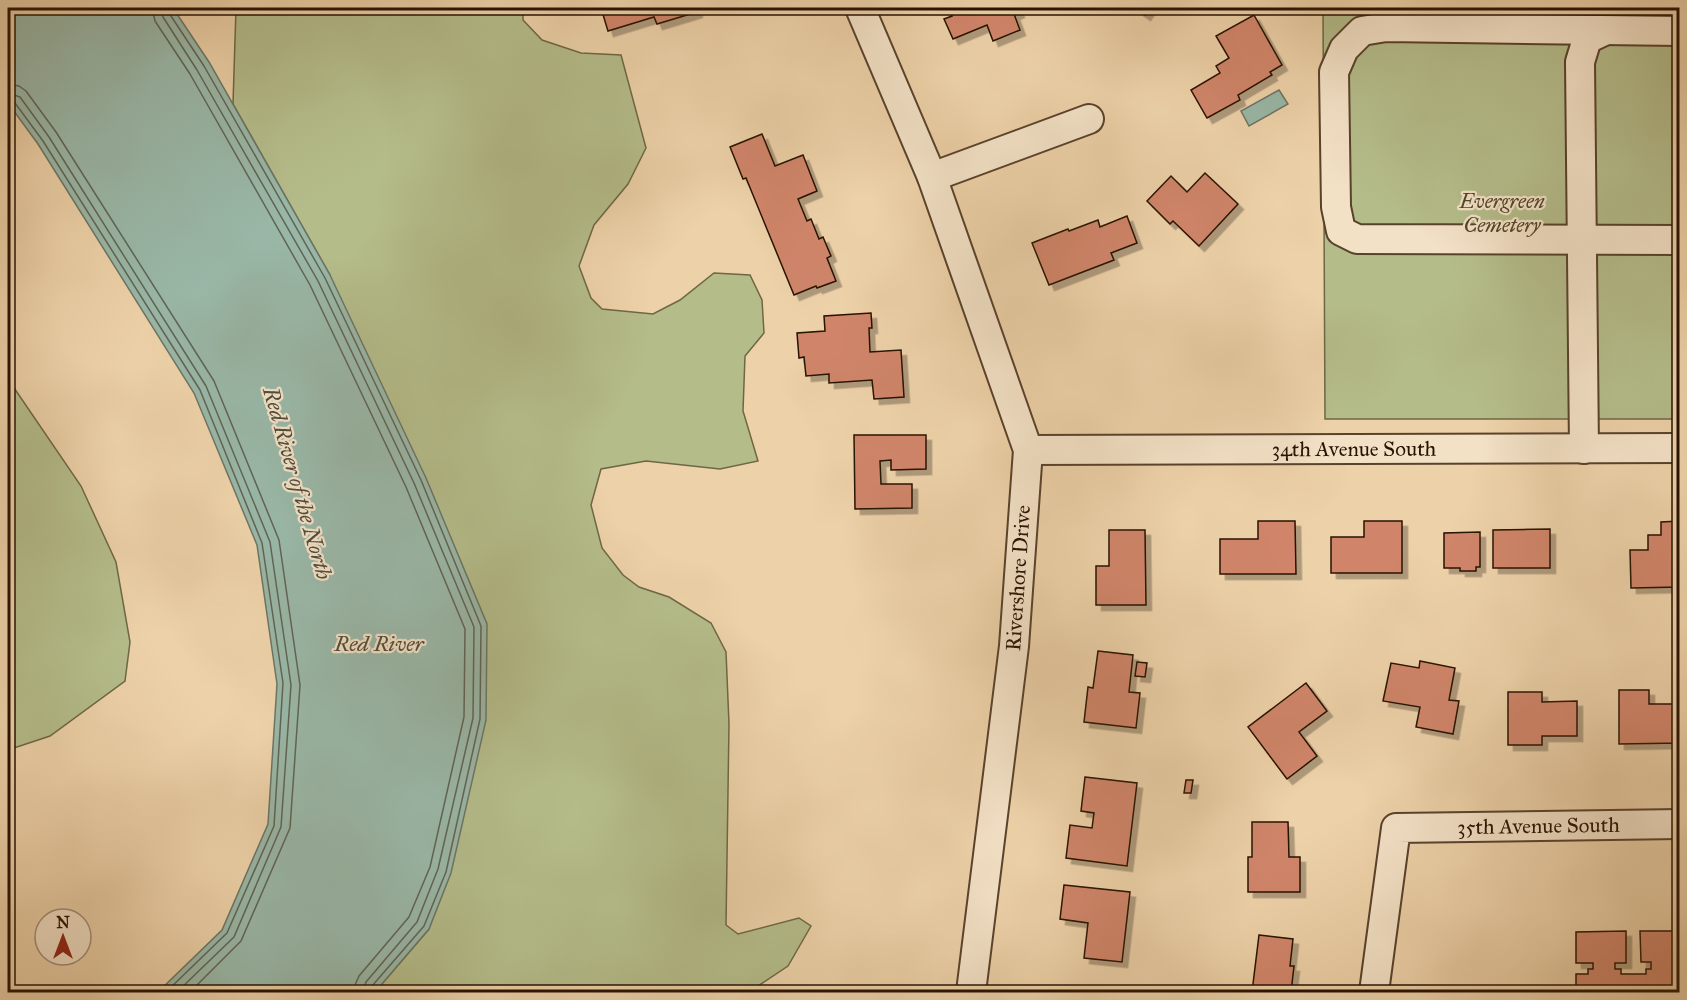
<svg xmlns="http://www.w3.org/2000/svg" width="1687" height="1000" viewBox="0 0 1687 1000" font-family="'IM FELL Great Primer',serif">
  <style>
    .green { fill: #b4bc8a; stroke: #6e6746; stroke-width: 1.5 }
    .water { fill: #99b7a7; stroke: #6c7565; stroke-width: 1.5 }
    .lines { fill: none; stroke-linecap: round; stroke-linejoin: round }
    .shore { stroke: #606454; stroke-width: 1.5 }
    .building { fill: #d0856b; stroke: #281202; stroke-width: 1.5; filter: url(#shadow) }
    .minor-casing { stroke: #59422c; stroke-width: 32 }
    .minor { stroke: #f3e1c6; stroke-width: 28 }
    .labels { text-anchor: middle; stroke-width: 4.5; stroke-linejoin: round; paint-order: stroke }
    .park-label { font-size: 21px; font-style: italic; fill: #52452b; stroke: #f3e1c6 }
    .street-label { font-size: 21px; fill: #281202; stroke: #f3e1c6 }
    .water-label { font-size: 22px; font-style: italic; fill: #504c3c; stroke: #f3e1c6 }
  </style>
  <defs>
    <filter id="shadow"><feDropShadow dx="5.5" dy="5.5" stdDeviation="0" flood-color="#0004"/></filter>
  </defs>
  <rect width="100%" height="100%" fill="#edd1a8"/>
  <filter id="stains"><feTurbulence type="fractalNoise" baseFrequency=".00333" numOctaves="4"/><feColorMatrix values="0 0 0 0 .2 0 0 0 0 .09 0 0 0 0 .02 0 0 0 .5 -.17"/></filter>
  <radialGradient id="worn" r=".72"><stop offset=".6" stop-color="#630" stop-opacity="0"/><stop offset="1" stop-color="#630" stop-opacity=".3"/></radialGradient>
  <g class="green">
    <path d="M 236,8 L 523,8 L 523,20 L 542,40 L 581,53 L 621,55 L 646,148 L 628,184 L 594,225 L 579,266 L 591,298 L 602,309 L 653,314 L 680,300 L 714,273 L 750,275 L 762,300 L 764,333 L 745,356 L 743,411 L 758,461 L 720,469 L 646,461 L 601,469 L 591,505 L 602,548 L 623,575 L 639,587 L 669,597 L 711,623 L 726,652 L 729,724 L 726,925 L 738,934 L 799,918 L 811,926 L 788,966 L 749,992 L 375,992 L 429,929 L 330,275 L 233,104 Z"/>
    <path d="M 1323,8 L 1679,8 L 1679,419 L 1325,419 Z"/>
    <path d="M 8,379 L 81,486 L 116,562 L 130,642 L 125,681 L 50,736 L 8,750 Z"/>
  </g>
  <g class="water">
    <path d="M 8,8 L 173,8 L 209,62 L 330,275 L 426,478 L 487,624 L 486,720 L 451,873 L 429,929 L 375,992 L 158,992 L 222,930 L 268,824 L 277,684 L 257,545 L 194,393 L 38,144 L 8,103 Z"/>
    <path d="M 1279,90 L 1288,104 L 1249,126 L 1241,111 Z"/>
  </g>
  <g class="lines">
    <g class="shore">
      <path d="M 152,8 L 155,21 L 190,74 L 310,285 L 406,487 L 465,629 L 464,717 L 430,867 L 409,917 L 359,976 L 355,985 L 354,992"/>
      <path d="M 161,8 L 163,17 L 197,70 L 318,281 L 414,483 L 474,627 L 473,718 L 438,869 L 417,922 L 366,982 L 363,992"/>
      <path d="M 169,8 L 169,13 L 204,66 L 325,278 L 421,480 L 481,626 L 480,719 L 446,872 L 424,926 L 372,986 L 371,992"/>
      <path d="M 8,84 L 19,86 L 26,91 L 56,132 L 214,381 L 279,540 L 300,685 L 290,828 L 241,941 L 190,992"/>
      <path d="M 8,93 L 20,97 L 49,137 L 206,386 L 270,542 L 291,685 L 281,827 L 234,937 L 177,992"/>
      <path d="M 8,100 L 15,103 L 43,141 L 200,390 L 262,543 L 283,683 L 274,826 L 227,933 L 166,992"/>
    </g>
  </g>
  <g class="building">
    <path d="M 601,8 L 696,8 L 697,12 L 657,24 L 654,17 L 608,31 Z"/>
    <path d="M 948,8 L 1017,8 L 1019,12 L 1014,14 L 1020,30 L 993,41 L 987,25 L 953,39 L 944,19 L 952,16 Z"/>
    <path d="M 1135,8 L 1150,8 L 1145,15 Z"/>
    <path d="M 1254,15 L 1282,65 L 1270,72 L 1272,75 L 1238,95 L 1240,100 L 1207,118 L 1191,90 L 1220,73 L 1216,66 L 1229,58 L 1216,36 Z"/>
    <path d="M 762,134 L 775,166 L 803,155 L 817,191 L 798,199 L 807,221 L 811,219 L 819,239 L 823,237 L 831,256 L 827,258 L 836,281 L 817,288 L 816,286 L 794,295 L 746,178 L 743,179 L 730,147 Z"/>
    <path d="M 1205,173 L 1238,204 L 1199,246 L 1173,221 L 1170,224 L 1147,201 L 1171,176 L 1187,192 Z"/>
    <path d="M 1127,216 L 1137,243 L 1111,253 L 1114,260 L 1049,285 L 1032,243 L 1068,229 L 1069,231 L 1098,220 L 1100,227 Z"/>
    <path d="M 871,313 L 872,328 L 869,328 L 870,352 L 901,350 L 904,397 L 874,399 L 872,380 L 829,383 L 829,374 L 806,376 L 804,357 L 799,358 L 797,333 L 825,331 L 824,316 Z"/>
    <path d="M 854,435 L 926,435 L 926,469 L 891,470 L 891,460 L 880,461 L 881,484 L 912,484 L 912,508 L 855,509 Z"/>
    <path d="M 1258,521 L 1295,521 L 1296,574 L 1220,574 L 1220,539 L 1258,539 Z"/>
    <path d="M 1364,521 L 1402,521 L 1402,573 L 1331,573 L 1331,537 L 1364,537 Z"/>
    <path d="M 1680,521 L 1680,587 L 1631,588 L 1630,550 L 1648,550 L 1648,535 L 1661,535 L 1661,522 Z"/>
    <path d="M 1550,529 L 1550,568 L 1493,568 L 1493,530 Z"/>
    <path d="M 1109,530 L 1145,530 L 1146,605 L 1096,605 L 1096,566 L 1109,566 Z"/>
    <path d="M 1480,532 L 1480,567 L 1476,567 L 1476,571 L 1460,571 L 1460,568 L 1444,568 L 1444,533 Z"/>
    <path d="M 1098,651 L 1133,655 L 1129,692 L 1140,693 L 1136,728 L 1084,722 L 1088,687 L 1093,688 Z"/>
    <path d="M 1420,661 L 1455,668 L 1449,700 L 1459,701 L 1453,734 L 1416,727 L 1420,707 L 1383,701 L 1391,663 L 1419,668 Z"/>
    <path d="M 1137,662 L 1147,663 L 1145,677 L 1135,676 Z"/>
    <path d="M 1306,683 L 1327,711 L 1299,732 L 1317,756 L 1287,779 L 1248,727 Z"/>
    <path d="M 1619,690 L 1649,690 L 1649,704 L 1680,704 L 1680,743 L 1619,744 Z"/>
    <path d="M 1508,692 L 1542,692 L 1542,702 L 1577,701 L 1577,736 L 1542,736 L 1542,745 L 1508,745 Z"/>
    <path d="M 1085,777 L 1137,783 L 1127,866 L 1066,858 L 1070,825 L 1092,828 L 1094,813 L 1081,811 Z"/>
    <path d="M 1186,780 L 1193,780 L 1191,793 L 1184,793 Z"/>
    <path d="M 1252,822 L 1288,822 L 1289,857 L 1300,857 L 1300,892 L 1248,892 L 1248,857 L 1252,857 Z"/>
    <path d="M 1064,885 L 1130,892 L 1122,962 L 1084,958 L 1088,923 L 1060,919 Z"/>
    <path d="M 1626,931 L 1626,963 L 1615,963 L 1615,969 L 1621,969 L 1621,974 L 1646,974 L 1646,969 L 1651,969 L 1651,962 L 1641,962 L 1640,931 L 1680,931 L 1680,962 L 1674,962 L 1674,968 L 1680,968 L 1680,992 L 1576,992 L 1576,974 L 1588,974 L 1588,969 L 1593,969 L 1593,963 L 1576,963 L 1576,932 Z"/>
    <path d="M 1259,935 L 1293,939 L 1290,966 L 1294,966 L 1291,992 L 1252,992 Z"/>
  </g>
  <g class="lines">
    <defs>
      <g id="minor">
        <path d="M 860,8 L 932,177 L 1028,450 L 1014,646 L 971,992"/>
        <path d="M 1680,31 L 1386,27 L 1362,31 L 1344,49 L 1334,72 L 1336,207 L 1341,231 L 1357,239 L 1680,240"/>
        <path d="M 932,177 L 1089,119"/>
        <path d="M 1584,449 L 1580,62 L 1587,39 L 1604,31"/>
        <path id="s1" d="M 1028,450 L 1680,448"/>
        <path id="s2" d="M 1374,992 L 1396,828 L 1680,824"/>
      </g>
    </defs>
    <use href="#minor" class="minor-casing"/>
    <use href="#minor" class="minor"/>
  </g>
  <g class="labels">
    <g class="park-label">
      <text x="1502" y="208">Evergreen<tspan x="1502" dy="24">Cemetery</tspan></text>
    </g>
    <g class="street-label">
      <text dy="7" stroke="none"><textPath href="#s1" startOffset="326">34th Avenue South</textPath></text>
      <text transform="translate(1018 578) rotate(-86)" y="7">Rivershore Drive</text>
      <text dy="7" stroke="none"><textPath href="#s2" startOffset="308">35th Avenue South</textPath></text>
    </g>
    <g class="water-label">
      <text transform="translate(298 483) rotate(74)" y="8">Red River of the North</text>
      <text x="379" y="651">Red River</text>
    </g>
  </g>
  <rect width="1687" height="1000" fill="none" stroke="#edd1a8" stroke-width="30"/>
  <rect x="9" y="9" width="1669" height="982" fill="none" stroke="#281202" stroke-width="3"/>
  <rect x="15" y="15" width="1657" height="970" fill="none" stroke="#281202" stroke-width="1.5"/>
  <g transform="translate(63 937)"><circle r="28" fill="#f3e1c6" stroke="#a28e78" stroke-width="1.5"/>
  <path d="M0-4.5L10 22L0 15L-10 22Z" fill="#8f2418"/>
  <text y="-9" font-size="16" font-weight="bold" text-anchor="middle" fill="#281202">N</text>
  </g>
  <rect width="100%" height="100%" filter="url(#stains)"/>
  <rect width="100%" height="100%" fill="url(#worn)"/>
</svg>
